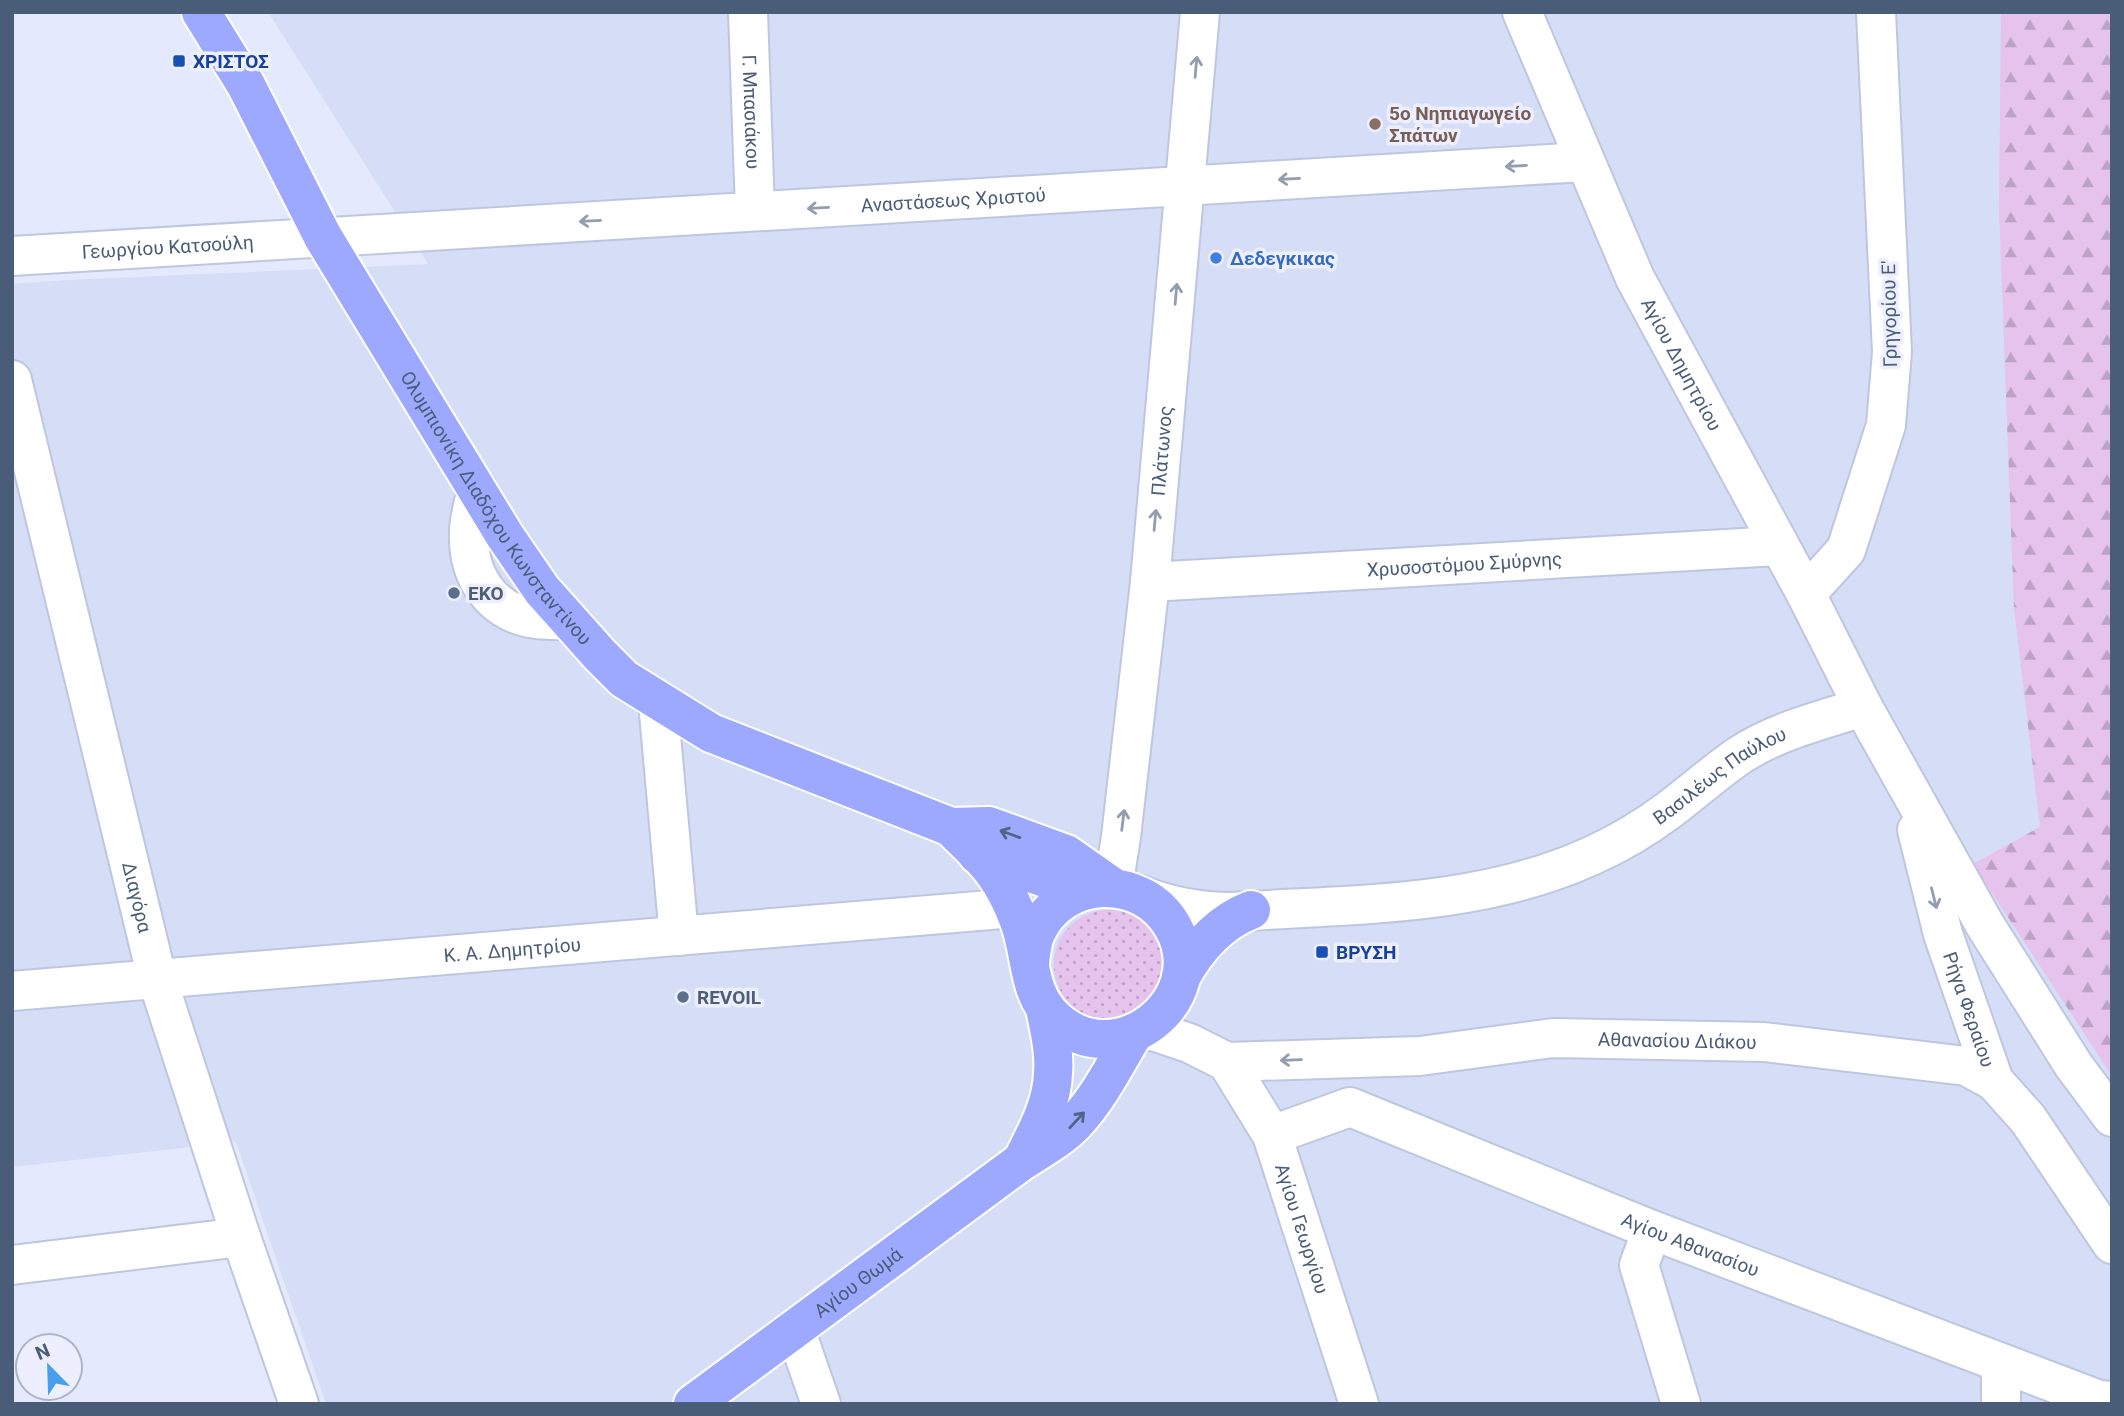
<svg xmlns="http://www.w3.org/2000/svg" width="2124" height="1416" viewBox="0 0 2124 1416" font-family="Roboto,sans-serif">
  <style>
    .residential { fill: #d6ddf7 }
    .forest { fill: url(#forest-firs) }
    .park { fill: url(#park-dots) }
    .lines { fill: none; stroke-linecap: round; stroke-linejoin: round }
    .minor-casing { stroke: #bdc7e0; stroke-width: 42 }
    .major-casing { stroke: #fff; stroke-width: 42 }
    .minor { stroke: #fff; stroke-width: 38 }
    .major { stroke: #9ca9fe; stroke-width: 38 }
    .oneway { stroke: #929dae }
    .oneway2 { stroke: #516485 }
    .transit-dot { fill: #1a4fb4; stroke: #edefff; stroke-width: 2.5 }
    .education-dot { fill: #8d6e63; stroke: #edefff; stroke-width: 2.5 }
    .shop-dot { fill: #3f7fe0; stroke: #edefff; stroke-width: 2.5 }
    .service-dot { fill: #5c6f8a; stroke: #edefff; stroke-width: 2.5 }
    .labels { text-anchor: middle; stroke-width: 7; stroke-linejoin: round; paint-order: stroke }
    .transit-label { font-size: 19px; font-weight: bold; fill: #164399; stroke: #edefff; text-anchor: start }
    .street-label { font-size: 19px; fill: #495c78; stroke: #edefff }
    .education-label { font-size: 19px; font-weight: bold; fill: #785e54; stroke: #edefff; text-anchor: start }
    .shop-label { font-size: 19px; font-weight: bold; fill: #366cbe; stroke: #edefff; text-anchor: start }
    .service-label { font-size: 19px; font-weight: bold; fill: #4e5e75; stroke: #edefff; text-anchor: start }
  </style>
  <defs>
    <pattern id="forest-firs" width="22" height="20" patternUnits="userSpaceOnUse" patternTransform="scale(1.75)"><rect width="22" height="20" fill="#e5c3ec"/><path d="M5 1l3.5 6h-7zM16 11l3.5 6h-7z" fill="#bca2c4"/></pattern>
    <pattern id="park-dots" width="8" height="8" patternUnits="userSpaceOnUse" patternTransform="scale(1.75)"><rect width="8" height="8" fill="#e5c3ec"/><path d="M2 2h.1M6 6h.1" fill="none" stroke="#bca2c4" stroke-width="1.8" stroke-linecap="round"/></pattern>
  </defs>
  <rect width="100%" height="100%" fill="#e5e9fd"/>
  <path class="residential" d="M 268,12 L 2112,12 L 2112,1404 L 326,1404 L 236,1142 L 12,1167 L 12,284 L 68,280 L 428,264 Z"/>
  <path class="forest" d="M 2001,12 L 2112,12 L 2112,1076 L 1973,864 L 2040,827 L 2014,608 L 1999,210 Z"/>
  <circle class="park" cx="1109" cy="965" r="55"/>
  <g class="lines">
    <defs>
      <g id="minor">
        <path id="s1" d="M 748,12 L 755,211"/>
        <path id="s2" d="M 1522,12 L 1635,278 L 1806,594 L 1863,707 L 1985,925 L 2074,1066 L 2112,1117"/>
        <path id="s3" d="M 12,256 L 1584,162"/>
        <path id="s4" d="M 12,380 L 157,978 L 241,1237 L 299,1404"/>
        <path d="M 477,489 C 474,503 469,518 469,532 C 467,575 491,613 536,619 C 546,620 558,620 569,621"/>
        <path id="s5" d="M 1150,582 L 1778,546"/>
        <path d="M 1806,594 L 1846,550 L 1886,425 L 1892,352 L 1876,12"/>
        <path d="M 658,702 L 679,936"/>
        <path id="s6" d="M 1917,830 L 1943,934 L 1994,1081 L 2028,1119 L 2112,1244"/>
        <path id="s7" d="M 1113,887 L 1121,837 L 1150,582 L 1200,12"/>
        <path id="s8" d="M 1141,895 C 1171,907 1200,912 1232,912 C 1353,904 1479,907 1591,856 C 1618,844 1645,828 1669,810 C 1693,792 1715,772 1740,755 C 1777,731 1822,720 1863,707"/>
        <path id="s9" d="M 12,991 L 1014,908"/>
        <path id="s10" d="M 1141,1030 L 1156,1032 L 1189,1043 L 1227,1062 L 1420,1056 L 1553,1038 L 1764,1042 L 1966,1066 L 1994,1081"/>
        <path id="s11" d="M 1227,1062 L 1272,1135 L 1359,1404"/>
        <path id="s12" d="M 1272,1135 L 1350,1107 L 1652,1230 L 2099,1400 L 2112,1401"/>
        <path d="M 1652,1230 L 1639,1265 L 1681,1404"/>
        <path d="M 12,1265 L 241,1237"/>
        <path d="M 795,1329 L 821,1404"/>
        <path d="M 2001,1363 L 2001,1404"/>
      </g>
      <g id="major">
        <path id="s13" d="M 201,12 L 246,85 L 323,237 L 505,536 L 542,590 L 600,655 L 624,679 L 711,733 L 951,827 L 989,826 L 1066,854 L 1113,887"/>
        <path d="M 951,827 C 965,842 983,857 995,874 C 1005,888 1013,905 1019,921 C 1032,955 1026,992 1055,1019 C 1116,1076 1214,1000 1173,927 C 1143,873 1062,875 1036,933 C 1032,942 1031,953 1030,964"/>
        <path d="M 977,854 L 1082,891"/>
        <path d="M 1181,977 C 1197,948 1220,922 1251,910"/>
        <path d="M 1022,1161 C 1036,1133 1052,1105 1053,1073 C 1055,1052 1049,1029 1045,1008"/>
        <path id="s14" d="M 693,1404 L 1022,1161 C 1041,1149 1061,1138 1076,1122 C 1100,1096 1116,1063 1134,1033"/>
      </g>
    </defs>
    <use href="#minor" class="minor-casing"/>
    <use href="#major" class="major-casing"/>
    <use href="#minor" class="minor"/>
    <use href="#major" class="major"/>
  </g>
  <defs><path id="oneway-shaft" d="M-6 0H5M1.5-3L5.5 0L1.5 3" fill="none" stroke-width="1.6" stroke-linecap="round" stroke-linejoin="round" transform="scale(1.75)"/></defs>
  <g class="oneway">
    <use href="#oneway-shaft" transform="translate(1196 67) rotate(-85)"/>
    <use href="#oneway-shaft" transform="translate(1516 166) rotate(177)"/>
    <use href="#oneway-shaft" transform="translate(1289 179) rotate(177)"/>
    <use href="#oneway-shaft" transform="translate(818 208) rotate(177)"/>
    <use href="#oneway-shaft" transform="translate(590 221) rotate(177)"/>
    <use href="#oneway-shaft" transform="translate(1176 294) rotate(-85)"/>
    <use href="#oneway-shaft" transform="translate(1155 520) rotate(-85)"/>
    <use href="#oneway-shaft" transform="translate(1123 820) rotate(-83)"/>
    <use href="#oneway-shaft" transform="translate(1934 898) rotate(76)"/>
    <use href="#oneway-shaft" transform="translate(1291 1060) rotate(178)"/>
  </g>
  <g class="oneway2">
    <use href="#oneway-shaft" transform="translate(1010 834) rotate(-160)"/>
    <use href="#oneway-shaft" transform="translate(1077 1120) rotate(-47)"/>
  </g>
  <g class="transit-dot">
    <rect x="172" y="54" width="14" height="14" rx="3.5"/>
    <rect x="1315" y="945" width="14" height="14" rx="3.5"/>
  </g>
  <circle class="education-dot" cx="1375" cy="124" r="7"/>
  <circle class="shop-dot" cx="1216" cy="258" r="7"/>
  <g class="service-dot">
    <circle cx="454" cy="593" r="7"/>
    <circle cx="683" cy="997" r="7"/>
  </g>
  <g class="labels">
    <g class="transit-label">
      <text x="193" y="68">ΧΡΙΣΤΟΣ</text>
      <text x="1336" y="959">ΒΡΥΣΗ</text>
    </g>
    <g class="street-label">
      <text dy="7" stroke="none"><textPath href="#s1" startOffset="100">Γ. Μπασιάκου</textPath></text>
      <text dy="7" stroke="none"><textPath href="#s3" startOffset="943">Αναστάσεως Χριστού</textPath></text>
      <text dy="7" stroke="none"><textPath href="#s3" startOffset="156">Γεωργίου Κατσούλη</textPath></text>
      <text transform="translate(1889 314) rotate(-91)" y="7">Γρηγορίου Ε'</text>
      <text dy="7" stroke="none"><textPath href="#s2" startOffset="387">Αγίου Δημητρίου</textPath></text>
      <text dy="7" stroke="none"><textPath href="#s7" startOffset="439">Πλάτωνος</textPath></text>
      <text dy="7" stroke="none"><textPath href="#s13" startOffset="578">Ολυμπιονίκη Διαδόχου Κωνσταντίνου</textPath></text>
      <text dy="7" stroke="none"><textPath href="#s5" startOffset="315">Χρυσοστόμου Σμύρνης</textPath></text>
      <text dy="7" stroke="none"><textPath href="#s8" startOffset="611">Βασιλέως Παύλου</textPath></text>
      <text dy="7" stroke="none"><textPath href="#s4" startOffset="532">Διαγόρα</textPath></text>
      <text dy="7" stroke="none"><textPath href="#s9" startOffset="502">Κ. Α. Δημητρίου</textPath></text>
      <text dy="7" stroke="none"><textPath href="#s6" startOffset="187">Ρήγα Φεραίου</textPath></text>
      <text dy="7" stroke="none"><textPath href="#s10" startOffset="544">Αθανασίου Διάκου</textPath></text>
      <text dy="7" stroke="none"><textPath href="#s11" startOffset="184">Αγίου Γεωργίου</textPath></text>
      <text dy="7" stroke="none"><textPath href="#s12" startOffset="450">Αγίου Αθανασίου</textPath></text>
      <text dy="7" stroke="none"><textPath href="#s14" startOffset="205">Αγίου Θωμά</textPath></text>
    </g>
    <g class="education-label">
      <text x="1389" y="120">5ο Νηπιαγωγείο<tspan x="1389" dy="22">Σπάτων</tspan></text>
    </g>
    <g class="shop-label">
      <text x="1230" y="265">Δεδεγκικας</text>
    </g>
    <g class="service-label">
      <text x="468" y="600">EKO</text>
      <text x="697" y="1004">REVOIL</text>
    </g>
  </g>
  <rect width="2124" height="1416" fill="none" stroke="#495c78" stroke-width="28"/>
  <g transform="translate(49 1367) rotate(337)"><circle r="33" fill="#edefff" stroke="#abb4c9" stroke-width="2"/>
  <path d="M0-5L12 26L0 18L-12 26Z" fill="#46a0ec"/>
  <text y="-10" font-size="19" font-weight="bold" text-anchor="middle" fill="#495c78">N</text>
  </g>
</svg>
